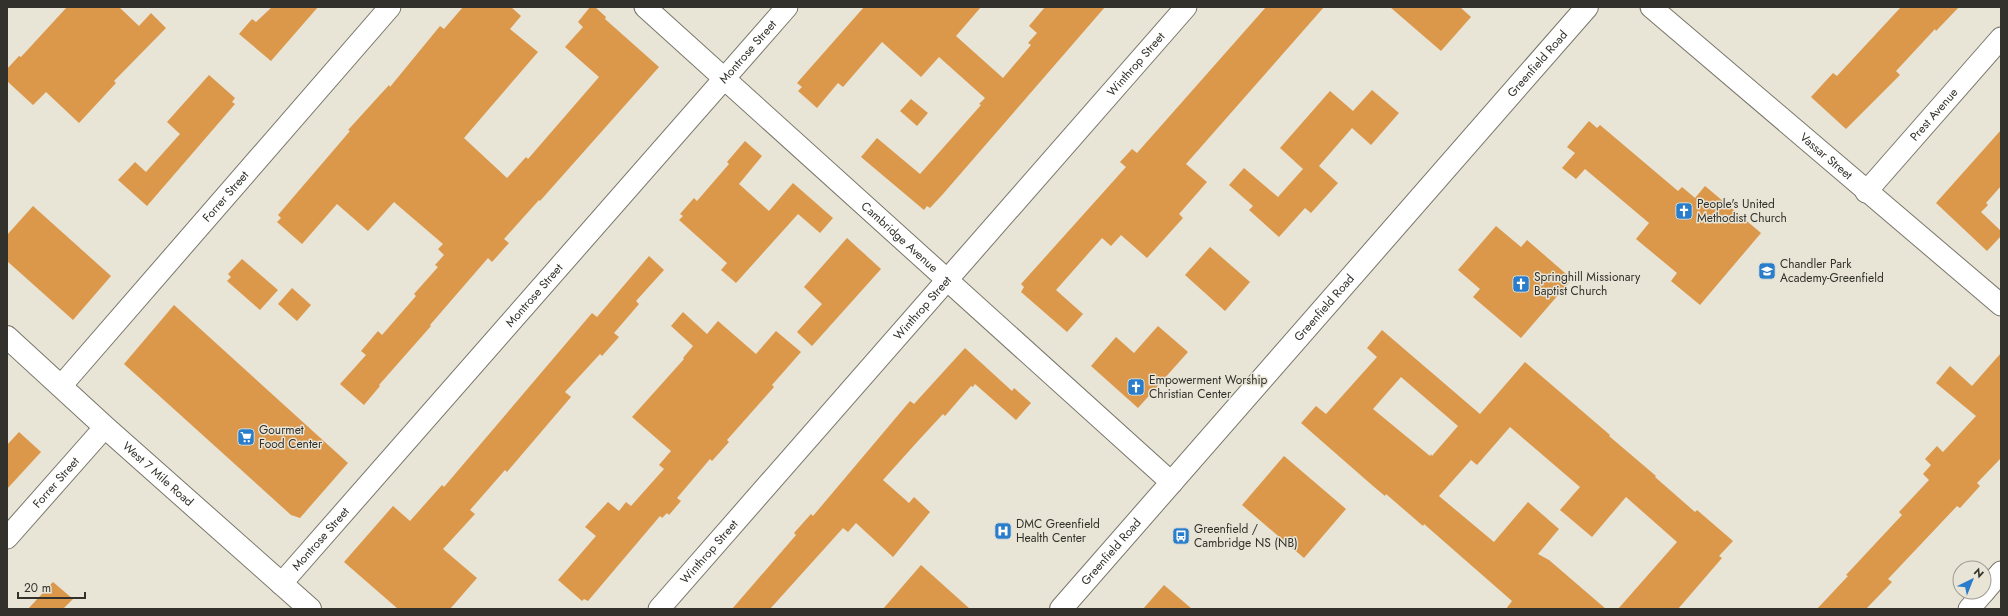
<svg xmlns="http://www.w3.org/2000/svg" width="2008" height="616" viewBox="0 0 2008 616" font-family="Jost,sans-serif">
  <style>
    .building { fill: #db984b; fill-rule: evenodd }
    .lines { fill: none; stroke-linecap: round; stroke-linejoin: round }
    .minor-casing { stroke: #797669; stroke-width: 23 }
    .secondary-casing { stroke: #797669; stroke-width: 24 }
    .minor { stroke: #fff; stroke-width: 21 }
    .secondary { stroke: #fff; stroke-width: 22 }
    .labels { text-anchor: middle; stroke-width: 3; stroke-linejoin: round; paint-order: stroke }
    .street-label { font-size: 12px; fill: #32312b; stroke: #e8e4d6 }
    .poi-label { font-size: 12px; fill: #32312b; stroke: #e8e4d6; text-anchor: start }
  </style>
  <rect width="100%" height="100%" fill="#e8e4d6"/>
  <g class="building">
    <path d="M 67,7 L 119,7 L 139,26 L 151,13 L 166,28 L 114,81 L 116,83 L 79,123 L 46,92 L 33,105 L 7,81 L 7,69 L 19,56 L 21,57 Z"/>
    <path d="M 272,7 L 318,7 L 271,61 L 239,34 L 252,19 L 256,22 Z"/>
    <path d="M 463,7 L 511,7 L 521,16 L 510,29 L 538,52 L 464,138 L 507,178 L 526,157 L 528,159 L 599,77 L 565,47 L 583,27 L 578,22 L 590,7 L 595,7 L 606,17 L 605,19 L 659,67 L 540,201 L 539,200 L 504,239 L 509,243 L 492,262 L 488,258 L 430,325 L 431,326 L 379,385 L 380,386 L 364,405 L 340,384 L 366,355 L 361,351 L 378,331 L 382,335 L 416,296 L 414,294 L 438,267 L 435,265 L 444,255 L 438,249 L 443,244 L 394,202 L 368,231 L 337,204 L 302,244 L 277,222 L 281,218 L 278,215 L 350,131 L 348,130 L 389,85 L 390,87 L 440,26 L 444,29 Z"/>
    <path d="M 864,7 L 981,7 L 956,36 L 1003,78 L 1031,45 L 1028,43 L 1037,33 L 1029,26 L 1045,7 L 1105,7 L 943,194 L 930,208 L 927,206 L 924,210 L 861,157 L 877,138 L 920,174 L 981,105 L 979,104 L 985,98 L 939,57 L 921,77 L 882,42 L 843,87 L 838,83 L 817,108 L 798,91 L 802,87 L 797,83 Z"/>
    <path d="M 1266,7 L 1324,7 L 1186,164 L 1207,182 L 1179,214 L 1183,218 L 1147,258 L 1121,235 L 1111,246 L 1102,238 L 1056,290 L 1083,314 L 1067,332 L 1021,292 L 1024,287 L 1021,284 L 1126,167 L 1120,162 L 1132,149 L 1137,153 L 1160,127 Z"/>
    <path d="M 1390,7 L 1460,7 L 1471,17 L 1441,51 Z"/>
    <path d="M 1901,7 L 1959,7 L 1936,31 L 1935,29 L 1896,71 L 1900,75 L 1846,129 L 1811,97 L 1833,73 L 1837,76 Z"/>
    <path d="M 209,75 L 235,98 L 232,102 L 235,104 L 147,206 L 118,180 L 135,162 L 146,172 L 180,134 L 167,122 Z"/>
    <path d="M 1372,90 L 1399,113 L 1371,145 L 1352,128 L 1319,166 L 1338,183 L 1311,213 L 1305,208 L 1279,237 L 1249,210 L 1253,206 L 1229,185 L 1244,168 L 1278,197 L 1303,169 L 1280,148 L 1330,91 L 1353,111 Z"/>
    <path d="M 911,99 L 928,113 L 917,126 L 900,111 Z"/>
    <path d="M 1589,121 L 1597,128 L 1600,125 L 1678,191 L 1682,187 L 1695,198 L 1705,186 L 1761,233 L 1700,305 L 1671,281 L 1677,273 L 1636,239 L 1649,223 L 1585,169 L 1576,179 L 1562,168 L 1575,153 L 1567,147 Z"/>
    <path d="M 2001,130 L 2001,186 L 1986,203 L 1988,205 L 1981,212 L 2001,231 L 2001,236 L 1987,251 L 1936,203 Z"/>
    <path d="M 745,141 L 762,156 L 739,184 L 769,211 L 793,183 L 833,218 L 820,233 L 798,214 L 736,283 L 721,270 L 727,263 L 679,220 L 683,216 L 680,214 L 694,198 L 697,201 L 729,164 L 727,162 Z"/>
    <path d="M 33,206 L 111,276 L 73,320 L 7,261 L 7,235 Z"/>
    <path d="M 1496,226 L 1521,247 L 1527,240 L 1572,279 L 1521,338 L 1473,297 L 1480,289 L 1458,270 Z"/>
    <path d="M 847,238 L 881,269 L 812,346 L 797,332 L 822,304 L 804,287 Z"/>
    <path d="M 1210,247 L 1250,282 L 1225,311 L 1185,275 Z"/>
    <path d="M 649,256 L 664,270 L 636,301 L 639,304 L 614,333 L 619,337 L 602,356 L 600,354 L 565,392 L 571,397 L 507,472 L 505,470 L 470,510 L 475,514 L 443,549 L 477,578 L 450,609 L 398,609 L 344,562 L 393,506 L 410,521 L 442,485 L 444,487 L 592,313 L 597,317 Z"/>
    <path d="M 242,259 L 278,290 L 260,310 L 227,281 L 231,277 L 228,274 Z"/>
    <path d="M 292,288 L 311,305 L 297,321 L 278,304 Z"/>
    <path d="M 174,305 L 348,463 L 300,518 L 291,515 L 124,364 Z"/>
    <path d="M 683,312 L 707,334 L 718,321 L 756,354 L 776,331 L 801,352 L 772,385 L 774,387 L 727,440 L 729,442 L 712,461 L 710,459 L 677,498 L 681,501 L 669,515 L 667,513 L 662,518 L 660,516 L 588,601 L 584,599 L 582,601 L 558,580 L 596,536 L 585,527 L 608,502 L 619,511 L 626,502 L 631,506 L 664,469 L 659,465 L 671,451 L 632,417 L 684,359 L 683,358 L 693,346 L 671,326 Z"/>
    <path d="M 1158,326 L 1188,352 L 1138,408 L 1091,366 L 1116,337 L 1134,353 Z"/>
    <path d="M 1382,330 L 1480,414 L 1525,362 L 1610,435 L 1609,436 L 1656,476 L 1655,477 L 1695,512 L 1697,510 L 1733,541 L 1719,556 L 1722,558 L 1678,609 L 1618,609 L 1677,542 L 1626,497 L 1592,537 L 1560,510 L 1580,487 L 1510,427 L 1477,465 L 1471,460 L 1439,496 L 1494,542 L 1528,502 L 1559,529 L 1538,554 L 1549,560 L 1606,609 L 1506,609 L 1512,601 L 1424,524 L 1423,526 L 1386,494 L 1385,496 L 1373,486 L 1301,423 L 1316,406 L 1326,414 L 1377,357 L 1367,348 ZM 1401,377 L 1458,426 L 1432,456 L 1431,454 L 1430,456 L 1373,409 Z"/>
    <path d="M 965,348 L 1012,391 L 1014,388 L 1031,403 L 1016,420 L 975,384 L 973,387 L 971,386 L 945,416 L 943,414 L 918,441 L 883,480 L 909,503 L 914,497 L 930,512 L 893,557 L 856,523 L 848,532 L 843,528 L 770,609 L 732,609 L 771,564 L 796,535 L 794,533 L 811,514 L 813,516 L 910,401 L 914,404 Z"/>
    <path d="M 2001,353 L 2001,458 L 1977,483 L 1980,486 L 1960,508 L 1957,506 L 1888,579 L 1892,582 L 1866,609 L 1817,609 L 1848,576 L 1846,575 L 1902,515 L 1899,512 L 1929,480 L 1923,474 L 1931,465 L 1925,459 L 1937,446 L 1943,452 L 1976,416 L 1936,383 L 1950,366 L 1972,386 Z"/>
    <path d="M 19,432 L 41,452 L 7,489 L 7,445 Z"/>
    <path d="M 1284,456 L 1346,509 L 1304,558 L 1242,505 Z"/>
    <path d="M 921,565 L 970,609 L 883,609 Z"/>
    <path d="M 53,582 L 73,599 L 63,609 L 28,609 Z"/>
    <path d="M 1164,585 L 1192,609 L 1143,609 Z"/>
  </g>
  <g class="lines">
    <defs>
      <g id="minor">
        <path id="s1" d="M 645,7 L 1172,483"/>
        <path id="s2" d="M 1651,7 L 2001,305"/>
        <path id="s3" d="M 1866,192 L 2001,38"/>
        <path id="s4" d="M 61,386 L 390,7"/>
        <path id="s5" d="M 7,538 L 105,427"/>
        <path id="s6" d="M 281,584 L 787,7"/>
        <path d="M 1984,592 L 2001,572"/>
        <path id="s7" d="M 659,609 L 1186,7"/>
        <path d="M 1969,609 L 1984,592"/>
      </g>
      <g id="secondary">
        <path id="s8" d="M 7,337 L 105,427 L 310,609"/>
        <path id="s9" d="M 1061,609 L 1587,7"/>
      </g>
    </defs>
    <use href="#minor" class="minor-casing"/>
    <use href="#secondary" class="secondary-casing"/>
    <use href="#minor" class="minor"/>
    <use href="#secondary" class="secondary"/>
  </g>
  <defs>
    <symbol id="church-square" viewBox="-11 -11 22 22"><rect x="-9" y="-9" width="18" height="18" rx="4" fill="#297dcb" stroke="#e8e4d6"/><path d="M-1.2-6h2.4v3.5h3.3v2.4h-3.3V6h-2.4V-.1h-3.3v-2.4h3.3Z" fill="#fff"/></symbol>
    <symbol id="school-square" viewBox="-11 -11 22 22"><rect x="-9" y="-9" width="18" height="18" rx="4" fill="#297dcb" stroke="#e8e4d6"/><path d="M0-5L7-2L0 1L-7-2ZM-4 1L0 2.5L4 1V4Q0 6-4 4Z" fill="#fff"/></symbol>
    <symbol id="supermarket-square" viewBox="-11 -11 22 22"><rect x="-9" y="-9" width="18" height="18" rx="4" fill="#297dcb" stroke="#e8e4d6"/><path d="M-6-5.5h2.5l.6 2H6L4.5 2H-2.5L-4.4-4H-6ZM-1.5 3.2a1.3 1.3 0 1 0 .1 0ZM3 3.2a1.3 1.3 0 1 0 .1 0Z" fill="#fff"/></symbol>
    <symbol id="hospital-square" viewBox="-11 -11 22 22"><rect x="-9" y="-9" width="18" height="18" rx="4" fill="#297dcb" stroke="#e8e4d6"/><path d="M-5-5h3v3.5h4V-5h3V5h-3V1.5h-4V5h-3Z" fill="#fff"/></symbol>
    <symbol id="bus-square" viewBox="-11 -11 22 22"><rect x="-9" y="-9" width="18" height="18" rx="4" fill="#297dcb" stroke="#e8e4d6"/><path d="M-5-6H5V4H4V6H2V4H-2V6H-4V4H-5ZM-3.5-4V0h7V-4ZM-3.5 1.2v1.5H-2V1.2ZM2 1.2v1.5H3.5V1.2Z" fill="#fff"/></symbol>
  </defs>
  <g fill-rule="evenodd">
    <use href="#church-square" x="1674" y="201" width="20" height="20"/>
    <use href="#school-square" x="1757" y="261" width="20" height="20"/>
    <use href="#church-square" x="1511" y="274" width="20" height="20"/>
    <use href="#church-square" x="1126" y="377" width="20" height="20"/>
    <use href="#supermarket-square" x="236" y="427" width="20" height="20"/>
    <use href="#hospital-square" x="993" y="521" width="20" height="20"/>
    <use href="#bus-square" x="1171" y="526" width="20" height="20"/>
  </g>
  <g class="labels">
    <g class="street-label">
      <text dy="4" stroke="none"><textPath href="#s6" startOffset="708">Montrose Street</textPath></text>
      <text dy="4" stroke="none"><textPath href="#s7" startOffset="724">Winthrop Street</textPath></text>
      <text dy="4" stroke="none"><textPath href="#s9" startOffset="724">Greenfield Road</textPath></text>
      <text dy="4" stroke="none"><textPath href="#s3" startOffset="103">Prest Avenue</textPath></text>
      <text dy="4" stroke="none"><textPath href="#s2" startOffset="230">Vassar Street</textPath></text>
      <text dy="4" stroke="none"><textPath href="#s4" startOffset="251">Forrer Street</textPath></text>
      <text dy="4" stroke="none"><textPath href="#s1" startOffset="343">Cambridge Avenue</textPath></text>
      <text dy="4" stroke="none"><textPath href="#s6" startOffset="384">Montrose Street</textPath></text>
      <text dy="4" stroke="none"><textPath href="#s7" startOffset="400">Winthrop Street</textPath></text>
      <text dy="4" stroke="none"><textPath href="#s9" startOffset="400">Greenfield Road</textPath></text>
      <text dy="4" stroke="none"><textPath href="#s8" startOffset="204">West 7 Mile Road</textPath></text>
      <text dy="4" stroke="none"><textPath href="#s5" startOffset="74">Forrer Street</textPath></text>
      <text dy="4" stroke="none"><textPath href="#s6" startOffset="60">Montrose Street</textPath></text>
      <text dy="4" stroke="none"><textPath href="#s7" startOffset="76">Winthrop Street</textPath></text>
      <text dy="4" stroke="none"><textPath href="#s9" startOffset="76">Greenfield Road</textPath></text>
    </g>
    <g class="poi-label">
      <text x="1697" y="208">People's United<tspan x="1697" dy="14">Methodist Church</tspan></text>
      <text x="1780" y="268">Chandler Park<tspan x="1780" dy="14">Academy-Greenfield</tspan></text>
      <text x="1534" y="281">Springhill Missionary<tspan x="1534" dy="14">Baptist Church</tspan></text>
      <text x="1149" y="384">Empowerment Worship<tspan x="1149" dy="14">Christian Center</tspan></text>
      <text x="259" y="434">Gourmet<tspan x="259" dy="14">Food Center</tspan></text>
      <text x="1016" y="528">DMC Greenfield<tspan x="1016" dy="14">Health Center</tspan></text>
      <text x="1194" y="533">Greenfield /<tspan x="1194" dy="14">Cambridge NS (NB)</tspan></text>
    </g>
  </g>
  <rect width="2008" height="616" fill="none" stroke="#32312b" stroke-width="16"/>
  <g transform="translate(1972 580) rotate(43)"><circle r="19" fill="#e8e4d6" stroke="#9f9c92"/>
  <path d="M0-3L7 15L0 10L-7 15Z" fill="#297dcb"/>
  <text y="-6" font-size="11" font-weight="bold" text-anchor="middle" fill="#32312b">N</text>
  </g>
  <path d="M18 592v6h67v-6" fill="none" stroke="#32312b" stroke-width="2"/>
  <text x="24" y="592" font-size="12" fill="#32312b" stroke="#e8e4d6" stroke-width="3" paint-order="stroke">20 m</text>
</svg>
